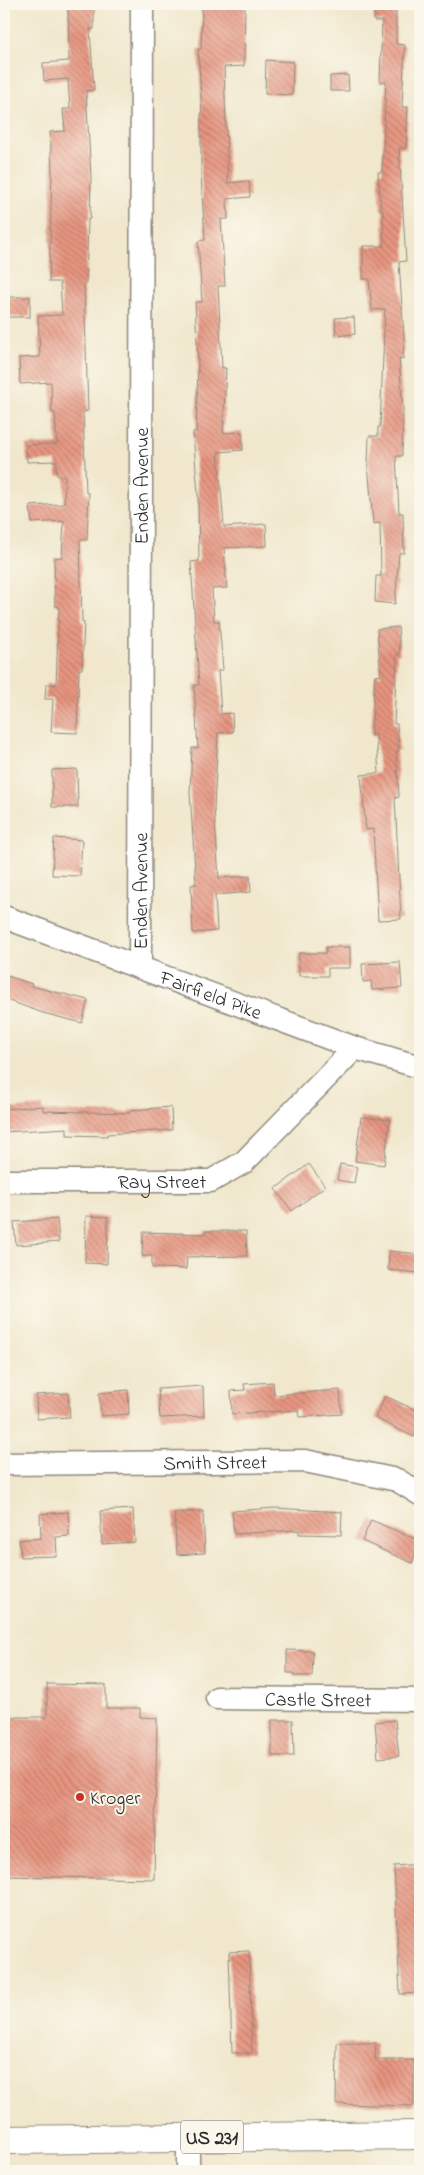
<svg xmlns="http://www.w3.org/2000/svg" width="424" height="2175" viewBox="0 0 424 2175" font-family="'Indie Flower',sans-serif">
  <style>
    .building { fill: url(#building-back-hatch) }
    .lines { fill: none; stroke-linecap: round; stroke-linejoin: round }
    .minor-casing { stroke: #8e897c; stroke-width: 25 }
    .highway-casing { stroke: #8e897c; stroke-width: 30 }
    .minor { stroke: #fff; stroke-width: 22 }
    .highway { stroke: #fff; stroke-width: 28 }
    .poi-dot { fill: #c8321e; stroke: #fbf7ec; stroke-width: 2 }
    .labels { text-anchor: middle; stroke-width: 4; stroke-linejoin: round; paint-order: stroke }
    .shield { fill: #fbf7ec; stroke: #696865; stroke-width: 1 }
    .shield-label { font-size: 19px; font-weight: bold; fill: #2b2b2b }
    .street-label { font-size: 20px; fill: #2b2b2b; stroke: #fbf7ec }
    .poi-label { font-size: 20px; fill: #2b2b2b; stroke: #fbf7ec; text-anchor: start }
  </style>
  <defs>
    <pattern id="building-back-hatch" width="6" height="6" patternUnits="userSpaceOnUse" patternTransform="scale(1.25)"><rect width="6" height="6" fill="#e79580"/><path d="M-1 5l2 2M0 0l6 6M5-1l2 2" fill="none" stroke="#bb7a69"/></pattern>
  </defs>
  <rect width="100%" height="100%" fill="#fbf7ec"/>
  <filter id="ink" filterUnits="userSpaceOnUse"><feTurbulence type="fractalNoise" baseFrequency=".02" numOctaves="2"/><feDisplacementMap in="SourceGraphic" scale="10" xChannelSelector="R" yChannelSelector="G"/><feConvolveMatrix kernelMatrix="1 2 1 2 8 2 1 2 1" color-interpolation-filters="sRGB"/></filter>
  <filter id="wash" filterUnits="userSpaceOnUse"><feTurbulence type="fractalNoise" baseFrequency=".0096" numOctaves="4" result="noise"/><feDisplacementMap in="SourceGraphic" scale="20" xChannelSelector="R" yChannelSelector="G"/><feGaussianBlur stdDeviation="1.12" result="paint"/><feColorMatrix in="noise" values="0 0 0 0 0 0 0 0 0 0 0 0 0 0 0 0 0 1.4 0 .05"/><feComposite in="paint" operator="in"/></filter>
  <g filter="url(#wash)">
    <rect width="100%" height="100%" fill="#f0e7cc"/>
    <g id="blocks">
      <g class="building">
        <path d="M 68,4 L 94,4 L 94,29 L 90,29 L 94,90 L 86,91 L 91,177 L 90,219 L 88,219 L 86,283 L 84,283 L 88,411 L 83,412 L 86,493 L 89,493 L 87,540 L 80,540 L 82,622 L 84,622 L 82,669 L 79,669 L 77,733 L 51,732 L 53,699 L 45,699 L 46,684 L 56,685 L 59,606 L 55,606 L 54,558 L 62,557 L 64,521 L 32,523 L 30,506 L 64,504 L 65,476 L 57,476 L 56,461 L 27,462 L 26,445 L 57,444 L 55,413 L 52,413 L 51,382 L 20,384 L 19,358 L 40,357 L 38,316 L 62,315 L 60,282 L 49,282 L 52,171 L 50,132 L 65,131 L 63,109 L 70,109 L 68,79 L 44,81 L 43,63 L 69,61 Z"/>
        <path d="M 202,4 L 245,4 L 244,66 L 224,67 L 228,183 L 249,181 L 250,197 L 227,199 L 228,219 L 221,219 L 225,286 L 218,286 L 222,368 L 226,368 L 223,433 L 242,432 L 243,450 L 218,452 L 224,527 L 266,524 L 267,546 L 224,548 L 227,588 L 212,589 L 214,621 L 219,621 L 223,670 L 218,671 L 221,714 L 232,713 L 233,732 L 218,733 L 214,808 L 219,878 L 250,876 L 251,892 L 215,895 L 217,931 L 193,933 L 191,885 L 196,884 L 190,793 L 192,748 L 198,748 L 194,685 L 199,685 L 191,562 L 199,561 L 198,494 L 193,432 L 196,432 L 198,363 L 195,302 L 202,302 L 198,241 L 205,240 L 201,176 L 201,114 L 202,114 L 198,49 L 201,49 Z"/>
        <path d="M 374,4 L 396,4 L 396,44 L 405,45 L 402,107 L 408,107 L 406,148 L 399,148 L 406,261 L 399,262 L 404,338 L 403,359 L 399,358 L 403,410 L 402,456 L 396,456 L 399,513 L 403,513 L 404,553 L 399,553 L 395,604 L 375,602 L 376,576 L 381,576 L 380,523 L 373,524 L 368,463 L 369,436 L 378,436 L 378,427 L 380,427 L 385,309 L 372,310 L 369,279 L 363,279 L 363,246 L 384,246 L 383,210 L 381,210 L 378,172 L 382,172 L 386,82 L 380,82 L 382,21 L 374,21 Z"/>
        <path d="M 266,60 L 293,62 L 292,95 L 265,94 Z"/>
        <path d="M 348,75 L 349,91 L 330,91 L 330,76 Z"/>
        <rect x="4" y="297" width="26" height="20"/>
        <path d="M 354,317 L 355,334 L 336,336 L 335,318 Z"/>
        <path d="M 398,627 L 400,654 L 397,654 L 394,724 L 397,724 L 399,751 L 396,751 L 399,797 L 395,798 L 401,919 L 378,920 L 373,829 L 366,830 L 361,775 L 379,773 L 376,735 L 371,736 L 375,675 L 381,676 L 377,629 Z"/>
        <path d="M 77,769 L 78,807 L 52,807 L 52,770 Z"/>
        <path d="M 54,838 L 82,840 L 80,876 L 52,875 Z"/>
        <path d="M 326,947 L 350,947 L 350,968 L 328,968 L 328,976 L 299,976 L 299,953 L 326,953 Z"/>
        <path d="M 400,962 L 402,988 L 372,990 L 371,981 L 363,982 L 362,964 Z"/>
        <path d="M 4,975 L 32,984 L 31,986 L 88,1000 L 82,1023 L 43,1013 L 4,999 Z"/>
        <path d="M 43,1106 L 43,1111 L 130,1113 L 130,1110 L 171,1107 L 172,1130 L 107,1134 L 107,1136 L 67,1135 L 67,1128 L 4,1132 L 4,1109 Z"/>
        <path d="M 361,1117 L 390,1120 L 384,1165 L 355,1161 Z"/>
        <path d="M 309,1164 L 325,1186 L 292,1211 L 275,1189 Z"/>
        <path d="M 340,1164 L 357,1167 L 354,1183 L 337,1180 Z"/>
        <path d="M 86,1216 L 108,1217 L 107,1264 L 85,1263 Z"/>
        <path d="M 57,1219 L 59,1242 L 16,1245 L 14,1222 Z"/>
        <path d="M 205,1231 L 246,1231 L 247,1256 L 187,1257 L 186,1269 L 152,1268 L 152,1256 L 142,1256 L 143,1232 L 205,1234 Z"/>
        <path d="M 389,1251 L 420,1254 L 420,1273 L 388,1270 Z"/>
        <path d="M 273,1382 L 274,1395 L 340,1390 L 342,1414 L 299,1417 L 298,1410 L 232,1414 L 231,1391 L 245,1390 L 244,1384 Z"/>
        <path d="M 203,1386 L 204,1416 L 160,1418 L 158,1389 Z"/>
        <path d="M 128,1390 L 129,1414 L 101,1416 L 99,1393 Z"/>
        <path d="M 68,1393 L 70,1417 L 37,1419 L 36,1395 Z"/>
        <path d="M 385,1396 L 420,1412 L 420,1423 L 414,1437 L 375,1418 Z"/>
        <path d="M 275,1508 L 342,1512 L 341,1535 L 299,1534 L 299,1530 L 234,1534 L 232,1511 Z"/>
        <path d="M 133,1509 L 135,1542 L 102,1544 L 100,1511 Z"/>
        <path d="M 203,1511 L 205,1553 L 177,1555 L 174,1513 Z"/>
        <path d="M 68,1512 L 69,1536 L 56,1537 L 57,1556 L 21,1557 L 19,1540 L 41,1538 L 40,1514 Z"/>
        <path d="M 371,1520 L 420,1541 L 412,1563 L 362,1541 Z"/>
        <path d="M 287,1650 L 313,1651 L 312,1676 L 294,1676 L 294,1673 L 287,1673 Z"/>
        <path d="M 47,1684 L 106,1685 L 106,1708 L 140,1708 L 140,1717 L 157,1718 L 154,1879 L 4,1876 L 4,1717 L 47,1717 Z"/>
        <path d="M 272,1720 L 293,1720 L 294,1756 L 272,1756 Z"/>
        <path d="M 395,1720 L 399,1756 L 378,1758 L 375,1722 Z"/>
        <path d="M 420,1864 L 420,1993 L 400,1994 L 394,1866 Z"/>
        <path d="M 249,1951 L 252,2053 L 232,2053 L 229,1952 Z"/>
        <path d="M 337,2043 L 376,2043 L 375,2060 L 414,2060 L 414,2106 L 336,2104 Z"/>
      </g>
    </g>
  </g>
  <g filter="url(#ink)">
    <use href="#blocks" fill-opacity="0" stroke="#8e897c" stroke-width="1"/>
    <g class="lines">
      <defs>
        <g id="minor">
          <path id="s1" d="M 4,917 L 355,1048 L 420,1067"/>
          <path id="s2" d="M 140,967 L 142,4"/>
          <path id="s3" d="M 4,1181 L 211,1181 L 244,1162 L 355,1048"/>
          <path id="s4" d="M 4,1464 L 305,1461 L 397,1480 L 420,1494"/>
          <path id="s5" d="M 217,1698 L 420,1700"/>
          <path d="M 188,2171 L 188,2137"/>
        </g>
        <path id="highway" d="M 4,2140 L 420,2135"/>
      </defs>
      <use href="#minor" class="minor-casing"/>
      <use href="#highway" class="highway-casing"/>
      <use href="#minor" class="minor"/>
      <use href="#highway" class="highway"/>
    </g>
  </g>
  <circle class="poi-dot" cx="80" cy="1797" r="5"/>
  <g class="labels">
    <rect class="shield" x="181" y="2120.5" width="62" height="33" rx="4"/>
    <g class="shield-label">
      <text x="212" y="2144">US 231</text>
    </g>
    <g class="street-label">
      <text dy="7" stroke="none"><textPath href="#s2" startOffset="481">Enden Avenue</textPath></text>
      <text dy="7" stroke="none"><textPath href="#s2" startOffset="76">Enden Avenue</textPath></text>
      <text dy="7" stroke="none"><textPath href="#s1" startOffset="221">Fairfield Pike</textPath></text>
      <text dy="7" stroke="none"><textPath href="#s3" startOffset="158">Ray Street</textPath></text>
      <text dy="7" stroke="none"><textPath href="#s4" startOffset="211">Smith Street</textPath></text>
      <text dy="7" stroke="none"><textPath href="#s5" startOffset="101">Castle Street</textPath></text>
    </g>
    <g class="poi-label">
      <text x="90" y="1804">Kroger</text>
    </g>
  </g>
  <rect width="424" height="2175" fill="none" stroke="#fbf7ec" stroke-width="20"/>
</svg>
